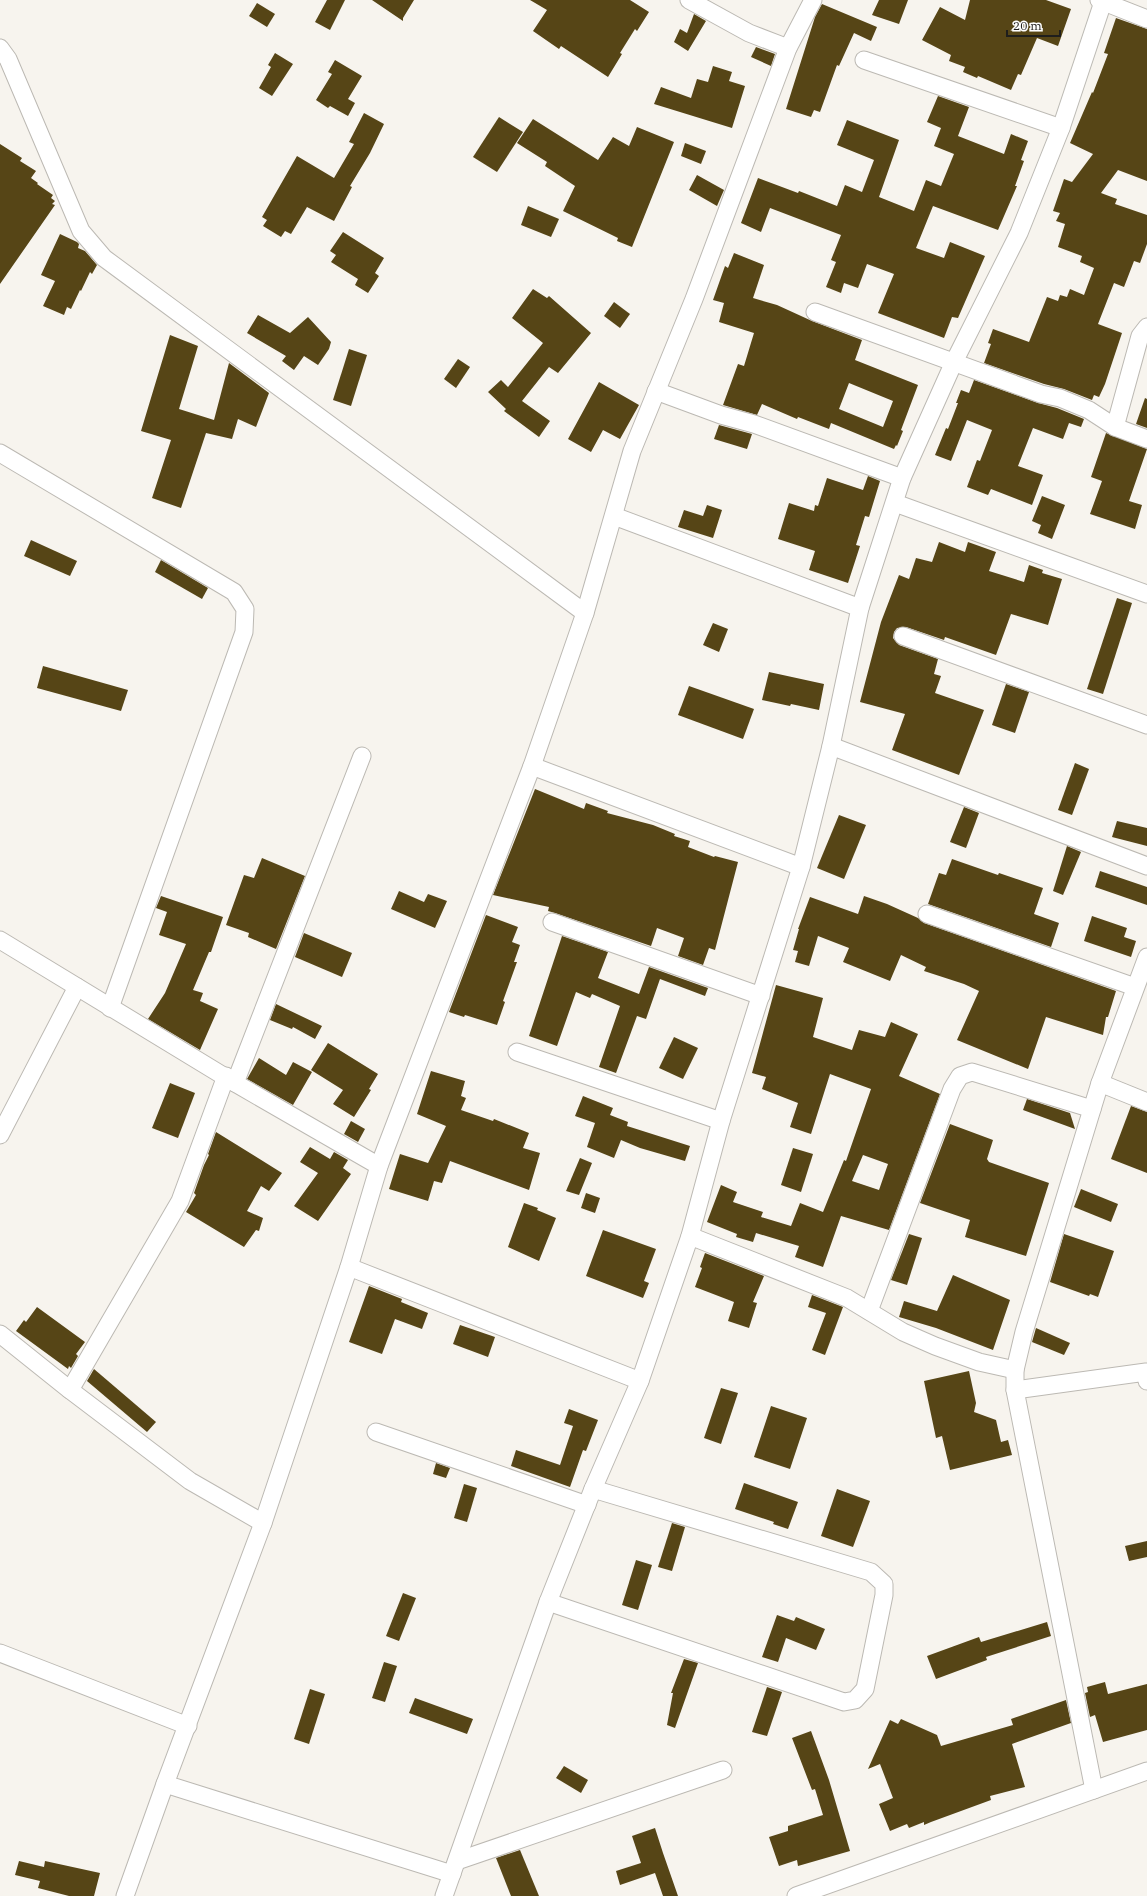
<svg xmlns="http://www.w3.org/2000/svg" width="1147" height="1896" viewBox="0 0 1147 1896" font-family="'IBM Plex Serif',serif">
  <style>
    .building { fill: #564516; fill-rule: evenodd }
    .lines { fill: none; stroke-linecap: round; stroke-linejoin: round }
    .minor-casing { stroke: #bcb9b3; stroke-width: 19 }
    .minor { stroke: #fff; stroke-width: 17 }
  </style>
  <rect width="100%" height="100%" fill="#f7f4ee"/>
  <g class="building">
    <path d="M 327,0 L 345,0 L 330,30 L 315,22 Z"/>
    <path d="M 372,0 L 414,0 L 403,18 L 403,21 Z"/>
    <path d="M 530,0 L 630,0 L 649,12 L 637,31 L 635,29 L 620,53 L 622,54 L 608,77 L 561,46 L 559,49 L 533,31 L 547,10 Z"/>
    <path d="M 879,0 L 908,0 L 899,24 L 872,15 Z"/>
    <path d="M 970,0 L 1046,0 L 1071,9 L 1058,46 L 1037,38 L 1021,75 L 1018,74 L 1011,90 L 978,76 L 977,78 L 963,72 L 965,67 L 949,61 L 951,55 L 922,40 L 940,7 L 965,20 Z"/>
    <path d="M 257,3 L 275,14 L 267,27 L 249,16 Z"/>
    <path d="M 822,4 L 877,27 L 871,41 L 854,33 L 839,66 L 837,65 L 820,112 L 814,110 L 811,117 L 786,109 L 815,17 Z"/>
    <path d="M 694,14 L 706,21 L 688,51 L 674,42 L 680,29 L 687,33 Z"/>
    <path d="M 1116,18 L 1147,29 L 1147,181 L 1118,170 L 1101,193 L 1117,199 L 1115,204 L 1147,215 L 1147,244 L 1140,263 L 1134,261 L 1124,287 L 1114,283 L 1098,324 L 1122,333 L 1105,384 L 1099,397 L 1094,395 L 1092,400 L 1064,389 L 1044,384 L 984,363 L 991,344 L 988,343 L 993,329 L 1029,342 L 1047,297 L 1058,301 L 1060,295 L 1067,297 L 1070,289 L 1084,295 L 1094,268 L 1080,262 L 1082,256 L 1058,247 L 1065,224 L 1056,221 L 1060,213 L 1053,211 L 1064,179 L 1072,182 L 1093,154 L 1070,143 L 1092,92 L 1093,93 L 1108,54 L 1104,53 Z"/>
    <path d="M 756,47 L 775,54 L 771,66 L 751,57 Z"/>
    <path d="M 275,53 L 293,64 L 272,96 L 259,88 L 271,67 L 268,65 Z"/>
    <path d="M 335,60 L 362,76 L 348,99 L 355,103 L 348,116 L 330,106 L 328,108 L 316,100 L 332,74 L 328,72 Z"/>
    <path d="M 713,66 L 732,72 L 729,81 L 745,86 L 732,128 L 654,104 L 661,87 L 691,98 L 697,79 L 708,82 Z"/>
    <path d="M 938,96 L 969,107 L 958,136 L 1004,154 L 1011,134 L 1028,141 L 1021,160 L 1024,161 L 1015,186 L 1017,186 L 998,230 L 933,206 L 916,248 L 944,258 L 950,242 L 985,256 L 958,318 L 952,317 L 944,338 L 878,313 L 894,274 L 867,264 L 858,288 L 844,283 L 841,293 L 826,287 L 836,262 L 831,260 L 841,235 L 770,208 L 761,232 L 741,223 L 758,178 L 798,193 L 799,191 L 837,206 L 845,185 L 862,192 L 874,160 L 837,145 L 847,120 L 899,140 L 879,197 L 914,211 L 926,180 L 941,186 L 954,154 L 934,146 L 941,128 L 927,122 Z"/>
    <path d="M 364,113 L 384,124 L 370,153 L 350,186 L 352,187 L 334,221 L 307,207 L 291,234 L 285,231 L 281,237 L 263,226 L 267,220 L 262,217 L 297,156 L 334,178 L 354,144 L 349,142 Z"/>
    <path d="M 499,117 L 523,132 L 497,172 L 473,157 Z"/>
    <path d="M 533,119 L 598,160 L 613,137 L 629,146 L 637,127 L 674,142 L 632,247 L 617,241 L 618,238 L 563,211 L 575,186 L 545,166 L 547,162 L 517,143 Z"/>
    <path d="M 685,143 L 706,151 L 701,164 L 681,156 Z"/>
    <path d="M 0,144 L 22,158 L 20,161 L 36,171 L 31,178 L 38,183 L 37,184 L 53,195 L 51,198 L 55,201 L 52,204 L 55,205 L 0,284 Z"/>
    <path d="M 697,175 L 724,190 L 717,206 L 689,190 Z"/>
    <path d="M 528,206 L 559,219 L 551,237 L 521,225 Z"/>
    <path d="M 343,232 L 384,258 L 375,273 L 379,276 L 368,293 L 355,285 L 358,279 L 331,262 L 336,255 L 330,251 Z"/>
    <path d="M 60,234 L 77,242 L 79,244 L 78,248 L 85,251 L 97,265 L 92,274 L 90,272 L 81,291 L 80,290 L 71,309 L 67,307 L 64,315 L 43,306 L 55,281 L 41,275 Z"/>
    <path d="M 734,253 L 764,265 L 753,298 L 777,305 L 812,321 L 862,340 L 855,360 L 918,385 L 901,430 L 903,431 L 897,446 L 896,445 L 894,449 L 831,423 L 829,429 L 798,417 L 797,419 L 762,404 L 757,415 L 723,405 L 738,364 L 744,366 L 754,333 L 719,322 L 724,303 L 713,300 L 725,266 L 728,268 ZM 849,383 L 893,401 L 883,427 L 839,409 Z"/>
    <path d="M 533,289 L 547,298 L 549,296 L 591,333 L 558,373 L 549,367 L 522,401 L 550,421 L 539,437 L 504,411 L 506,409 L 488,392 L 501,380 L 508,387 L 543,343 L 512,318 Z"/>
    <path d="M 614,302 L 630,314 L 620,328 L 604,316 Z"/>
    <path d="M 258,315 L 290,333 L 308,317 L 331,342 L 329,349 L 318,365 L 304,356 L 294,370 L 282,361 L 286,356 L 247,333 Z"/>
    <path d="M 170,335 L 198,346 L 179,409 L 214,420 L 229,363 L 269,393 L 256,427 L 238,419 L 232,439 L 206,433 L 181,508 L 152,498 L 171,440 L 141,431 Z"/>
    <path d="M 349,349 L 367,355 L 351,406 L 333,400 Z"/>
    <path d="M 458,359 L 470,367 L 456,388 L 444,379 Z"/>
    <path d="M 974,380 L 1038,403 L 1057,408 L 1084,419 L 1081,427 L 1069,423 L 1063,439 L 1033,428 L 1018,466 L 1043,475 L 1032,505 L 991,489 L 988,495 L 967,487 L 977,460 L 980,461 L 992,430 L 967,420 L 951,461 L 935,455 L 946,428 L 948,429 L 958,403 L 956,403 L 961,390 L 969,393 Z"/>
    <path d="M 599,382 L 639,405 L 620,439 L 603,430 L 591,452 L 568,439 Z"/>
    <path d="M 1145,398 L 1147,399 L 1147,428 L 1136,424 Z"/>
    <path d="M 719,425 L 752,434 L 747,449 L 714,439 Z"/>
    <path d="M 1106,433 L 1147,449 L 1129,501 L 1142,505 L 1135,529 L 1090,514 L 1102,481 L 1091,477 Z"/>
    <path d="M 868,476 L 880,481 L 869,517 L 865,516 L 856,545 L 860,546 L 848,583 L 809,570 L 815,551 L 778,539 L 789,503 L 814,511 L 815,505 L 818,506 L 827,478 L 863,490 Z"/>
    <path d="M 1042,496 L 1065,505 L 1052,539 L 1038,533 L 1041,525 L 1032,521 Z"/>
    <path d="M 707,505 L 722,510 L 713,538 L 678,527 L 684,510 L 703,516 Z"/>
    <path d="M 31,540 L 77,561 L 70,576 L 24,556 Z"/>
    <path d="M 939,542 L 965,552 L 968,542 L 996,552 L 989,571 L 1024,582 L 1029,565 L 1043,570 L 1042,573 L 1062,579 L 1048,625 L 1011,614 L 996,655 L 945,637 L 944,640 L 906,627 L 897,628 L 894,632 L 893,638 L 899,645 L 938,659 L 934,674 L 941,676 L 935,693 L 984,710 L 959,775 L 892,750 L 905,714 L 860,702 L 881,622 L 899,575 L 909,579 L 916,558 L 932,562 Z"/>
    <path d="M 161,560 L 208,588 L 202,599 L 155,572 Z"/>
    <path d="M 1117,598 L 1132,603 L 1103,694 L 1087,689 Z"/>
    <path d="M 713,623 L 728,629 L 719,652 L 703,645 Z"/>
    <path d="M 43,666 L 128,690 L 121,711 L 37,688 Z"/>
    <path d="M 769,672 L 824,684 L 819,710 L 791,704 L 790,706 L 762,700 Z"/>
    <path d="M 1006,684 L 1029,692 L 1015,733 L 992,725 Z"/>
    <path d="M 689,686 L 754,709 L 743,739 L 678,715 Z"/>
    <path d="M 1075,763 L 1089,769 L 1072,815 L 1058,810 Z"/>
    <path d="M 535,789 L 584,809 L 586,803 L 608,811 L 607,813 L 653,825 L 675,834 L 674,836 L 690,841 L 688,847 L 714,857 L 715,856 L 738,862 L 715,950 L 709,948 L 703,965 L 678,956 L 684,938 L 657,928 L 651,946 L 555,913 L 548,911 L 549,907 L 493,895 Z"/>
    <path d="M 964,807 L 979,813 L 966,848 L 950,842 Z"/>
    <path d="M 839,815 L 866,825 L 844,879 L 817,868 Z"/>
    <path d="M 1117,821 L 1147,828 L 1147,846 L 1112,837 Z"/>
    <path d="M 1067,846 L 1081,852 L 1063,895 L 1053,891 Z"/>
    <path d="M 262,858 L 305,876 L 276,949 L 248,937 L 249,933 L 226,925 L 244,875 L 254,878 Z"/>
    <path d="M 952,859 L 998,875 L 999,873 L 1043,888 L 1034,914 L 1059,923 L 1051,947 L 928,904 L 939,873 L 946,875 Z"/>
    <path d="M 1100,871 L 1147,887 L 1147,905 L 1095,887 Z"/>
    <path d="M 399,891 L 424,902 L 428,894 L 447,901 L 435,928 L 391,909 Z"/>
    <path d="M 161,896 L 223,917 L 211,952 L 209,952 L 193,990 L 203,993 L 200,1001 L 218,1009 L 200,1050 L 148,1019 L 165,993 L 186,944 L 159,935 L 167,912 L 156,908 Z"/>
    <path d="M 864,896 L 887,904 L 918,918 L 924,923 L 1116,991 L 1108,1017 L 1106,1017 L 1103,1035 L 1046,1017 L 1028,1069 L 957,1040 L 979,991 L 964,984 L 924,971 L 926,967 L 901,955 L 890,981 L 843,962 L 849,948 L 818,936 L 809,966 L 795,962 L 798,951 L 793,950 L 799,929 L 798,929 L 810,897 L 858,914 Z"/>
    <path d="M 486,915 L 518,927 L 512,942 L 520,945 L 514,962 L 517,962 L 503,1001 L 505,1002 L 497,1025 L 465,1015 L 464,1017 L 449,1012 Z"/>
    <path d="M 1092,916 L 1127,928 L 1124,937 L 1136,941 L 1131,957 L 1084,941 Z"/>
    <path d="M 304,933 L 352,953 L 342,977 L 295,957 Z"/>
    <path d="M 562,936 L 608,952 L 598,978 L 639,994 L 649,967 L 708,988 L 705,996 L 660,979 L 646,1019 L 637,1016 L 616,1073 L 599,1067 L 620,1006 L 592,994 L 590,998 L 576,992 L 557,1046 L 529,1036 Z"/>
    <path d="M 776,985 L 823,998 L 813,1037 L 852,1050 L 859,1030 L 885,1037 L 891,1022 L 918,1034 L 899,1076 L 940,1094 L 889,1230 L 841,1216 L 823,1267 L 795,1257 L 799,1246 L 756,1233 L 753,1242 L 736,1237 L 737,1234 L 707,1222 L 721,1185 L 737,1192 L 733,1202 L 763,1212 L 761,1217 L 791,1226 L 800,1203 L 823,1212 L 844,1160 L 846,1161 L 871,1089 L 830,1074 L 811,1134 L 790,1127 L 798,1103 L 762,1089 L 766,1077 L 752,1073 ZM 863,1155 L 888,1164 L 879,1190 L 852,1181 Z"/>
    <path d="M 276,1004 L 322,1026 L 315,1039 L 293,1027 L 292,1029 L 270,1020 Z"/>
    <path d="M 674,1037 L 698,1048 L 683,1079 L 659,1068 Z"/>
    <path d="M 328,1043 L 378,1074 L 369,1089 L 371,1090 L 354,1117 L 333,1104 L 343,1090 L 311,1070 Z"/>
    <path d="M 259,1058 L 286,1075 L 293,1062 L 312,1072 L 293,1105 L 247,1079 Z"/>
    <path d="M 431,1071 L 465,1081 L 461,1096 L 466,1098 L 461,1110 L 493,1121 L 494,1119 L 529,1133 L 523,1148 L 540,1153 L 529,1190 L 450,1161 L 442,1183 L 434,1181 L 428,1201 L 389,1189 L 400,1154 L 428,1163 L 446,1126 L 417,1114 Z"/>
    <path d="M 170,1083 L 195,1093 L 178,1138 L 152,1128 Z"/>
    <path d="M 583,1096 L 613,1108 L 610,1115 L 628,1122 L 627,1126 L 690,1146 L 685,1161 L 640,1148 L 621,1140 L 614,1158 L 587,1147 L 595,1123 L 575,1116 Z"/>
    <path d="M 1027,1099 L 1070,1113 L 1075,1129 L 1023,1110 Z"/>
    <path d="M 1131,1106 L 1147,1112 L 1147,1173 L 1111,1159 Z"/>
    <path d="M 351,1121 L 365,1129 L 358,1142 L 344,1134 Z"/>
    <path d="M 950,1124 L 993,1140 L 987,1159 L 989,1162 L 1049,1183 L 1026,1256 L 965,1237 L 970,1220 L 920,1203 Z"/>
    <path d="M 216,1132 L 282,1173 L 269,1191 L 261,1186 L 247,1211 L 263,1218 L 259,1231 L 256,1230 L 244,1247 L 186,1212 L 196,1195 L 194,1193 L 204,1165 L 209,1155 L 208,1154 Z"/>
    <path d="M 310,1147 L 330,1159 L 334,1152 L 348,1160 L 343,1168 L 351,1174 L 318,1221 L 294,1206 L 318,1173 L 300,1162 Z"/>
    <path d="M 793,1148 L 813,1154 L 801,1192 L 781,1185 Z"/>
    <path d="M 580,1158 L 592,1163 L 579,1195 L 566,1191 Z"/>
    <path d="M 1081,1189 L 1118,1204 L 1111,1222 L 1074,1207 Z"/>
    <path d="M 586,1193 L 600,1198 L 595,1213 L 581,1208 Z"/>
    <path d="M 524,1203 L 538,1208 L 537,1210 L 556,1218 L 539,1261 L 508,1247 Z"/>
    <path d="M 603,1230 L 656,1249 L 644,1281 L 649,1283 L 643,1298 L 586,1276 Z"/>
    <path d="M 909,1234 L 922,1238 L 907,1285 L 891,1280 Z"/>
    <path d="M 1064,1234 L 1114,1251 L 1098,1297 L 1090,1294 L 1089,1296 L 1050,1282 Z"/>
    <path d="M 705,1253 L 764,1276 L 753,1302 L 757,1303 L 749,1328 L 728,1321 L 734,1302 L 695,1287 L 702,1268 L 700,1267 Z"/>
    <path d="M 953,1275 L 1010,1300 L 993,1350 L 936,1328 L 899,1317 L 904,1301 L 937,1311 Z"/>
    <path d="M 369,1286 L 402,1299 L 401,1302 L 428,1313 L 422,1329 L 395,1319 L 382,1354 L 349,1342 Z"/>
    <path d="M 812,1295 L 843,1307 L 825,1355 L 812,1350 L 826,1313 L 808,1307 Z"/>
    <path d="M 37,1307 L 85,1342 L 76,1354 L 78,1356 L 71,1368 L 69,1366 L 68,1369 L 16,1331 L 24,1320 L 26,1322 Z"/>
    <path d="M 460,1325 L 495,1337 L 488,1357 L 453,1344 Z"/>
    <path d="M 1036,1328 L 1070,1343 L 1064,1355 L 1032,1342 Z"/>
    <path d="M 94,1369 L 156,1422 L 147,1432 L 87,1381 Z"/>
    <path d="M 969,1371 L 976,1403 L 974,1412 L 996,1420 L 1001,1442 L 1008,1440 L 1012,1455 L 950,1470 L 942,1436 L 936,1438 L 924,1381 Z"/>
    <path d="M 721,1388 L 738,1393 L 721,1444 L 704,1438 Z"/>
    <path d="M 771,1406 L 807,1418 L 790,1469 L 754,1457 Z"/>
    <path d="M 569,1409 L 598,1420 L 586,1451 L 583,1450 L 570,1487 L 511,1466 L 516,1450 L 560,1465 L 573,1426 L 564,1423 Z"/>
    <path d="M 436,1463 L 450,1468 L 446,1478 L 433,1474 Z"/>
    <path d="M 744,1483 L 798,1502 L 788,1529 L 773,1524 L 774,1522 L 735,1509 Z"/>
    <path d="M 464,1484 L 477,1488 L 467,1522 L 454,1518 Z"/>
    <path d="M 837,1489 L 870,1501 L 853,1547 L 821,1536 Z"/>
    <path d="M 672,1523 L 685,1527 L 672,1571 L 658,1567 Z"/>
    <path d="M 1147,1541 L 1147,1557 L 1129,1561 L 1125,1546 Z"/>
    <path d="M 636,1560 L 652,1565 L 638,1610 L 622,1605 Z"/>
    <path d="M 403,1593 L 416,1598 L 399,1641 L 386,1636 Z"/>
    <path d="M 777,1615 L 794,1621 L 796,1617 L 825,1629 L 816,1650 L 786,1638 L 778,1662 L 762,1657 Z"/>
    <path d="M 1047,1622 L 1051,1636 L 986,1657 L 987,1660 L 936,1679 L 927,1656 L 979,1637 L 981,1642 Z"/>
    <path d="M 684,1659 L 698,1663 L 675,1728 L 667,1725 L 673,1693 L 671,1693 Z"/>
    <path d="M 384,1662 L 397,1666 L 385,1702 L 372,1698 Z"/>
    <path d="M 1105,1682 L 1108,1694 L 1147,1684 L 1147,1730 L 1103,1742 L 1095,1715 L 1090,1717 L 1085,1693 L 1088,1692 L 1087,1687 Z"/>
    <path d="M 767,1687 L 782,1692 L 767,1736 L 752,1732 Z"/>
    <path d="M 310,1689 L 325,1694 L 309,1744 L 294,1739 Z"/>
    <path d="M 415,1698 L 473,1719 L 467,1734 L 409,1713 Z"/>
    <path d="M 1066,1700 L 1071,1723 L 1012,1744 L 1025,1787 L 990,1796 L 991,1800 L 931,1822 L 924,1825 L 924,1822 L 909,1828 L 907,1824 L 890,1831 L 879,1804 L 893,1798 L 880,1764 L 868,1769 L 890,1720 L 898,1724 L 901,1719 L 937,1735 L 941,1746 L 1013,1725 L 1011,1719 Z"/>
    <path d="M 811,1731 L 829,1780 L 850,1851 L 798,1866 L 797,1860 L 779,1866 L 769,1837 L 788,1831 L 788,1826 L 823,1815 L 815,1789 L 812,1790 L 792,1738 Z"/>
    <path d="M 564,1766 L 588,1780 L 581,1793 L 556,1778 Z"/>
    <path d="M 655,1828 L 663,1853 L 678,1896 L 663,1896 L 655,1873 L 620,1885 L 616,1871 L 641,1863 L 632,1836 Z"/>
    <path d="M 520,1850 L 539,1896 L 511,1896 L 496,1858 Z"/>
    <path d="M 19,1861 L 44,1867 L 45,1861 L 100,1873 L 94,1896 L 69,1896 L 38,1888 L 40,1881 L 15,1875 Z"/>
  </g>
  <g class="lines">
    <defs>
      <g id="minor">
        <path d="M 689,0 L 749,33 L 788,48"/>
        <path d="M 1099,0 L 1147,19"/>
        <path d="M 0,48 L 8,59 L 81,231 L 104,258 L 585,613"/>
        <path d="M 864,60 L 1061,128"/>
        <path d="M 815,312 L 1041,394 L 1060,398 L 1089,410 L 1115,427 L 1147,439"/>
        <path d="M 656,391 L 721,415 L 754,424 L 902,478"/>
        <path d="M 1115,427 L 1140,336 L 1147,327"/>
        <path d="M 0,453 L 234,592 L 245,609 L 244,632 L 110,1008"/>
        <path d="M 895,503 L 1147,594"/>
        <path d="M 614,516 L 860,608"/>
        <path d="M 903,636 L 1147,725"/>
        <path d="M 831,746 L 1147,866"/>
        <path d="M 532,766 L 801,867"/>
        <path d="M 927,914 L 1135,987"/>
        <path d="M 552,922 L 761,996"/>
        <path d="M 0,940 L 235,1083 L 379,1166"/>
        <path d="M 517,1052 L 721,1121"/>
        <path d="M 235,1083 L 362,756"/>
        <path d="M 1100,1083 L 1147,1102"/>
        <path d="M 0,1135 L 77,987"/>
        <path d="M 690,1236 L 847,1298 L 903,1332 L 935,1346 L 979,1362 L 1015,1370"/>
        <path d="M 349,1267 L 640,1381"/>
        <path d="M 869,1311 L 952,1089 L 960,1076 L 972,1072 L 1092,1109"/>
        <path d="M 0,1334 L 70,1390 L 190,1481 L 263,1523"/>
        <path d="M 70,1390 L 180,1201 L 226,1076"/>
        <path d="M 1015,1390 L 1146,1372 L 1147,1381"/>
        <path d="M 376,1432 L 587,1505"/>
        <path d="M 548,1602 L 844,1702 L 855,1700 L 865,1689 L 884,1595 L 884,1584 L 871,1572 L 593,1489"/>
        <path d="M 0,1653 L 188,1726"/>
        <path d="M 165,1784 L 452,1874"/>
        <path d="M 1094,1790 L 1015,1390 L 1015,1370 L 1024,1332 L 1100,1083 L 1147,957"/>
        <path d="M 457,1861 L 723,1770"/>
        <path d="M 125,1896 L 165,1784 L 263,1523 L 349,1267 L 379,1166 L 532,766 L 585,613 L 632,451 L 694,299 L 788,48 L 813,0"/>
        <path d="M 444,1896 L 548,1602 L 593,1489 L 640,1381 L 690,1236 L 721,1121 L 801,867 L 831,746 L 860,608 L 902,478 L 954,362 L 1019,233 L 1061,128 L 1103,2"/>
        <path d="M 796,1896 L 1147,1771"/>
      </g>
    </defs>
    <use href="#minor" class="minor-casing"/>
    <use href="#minor" class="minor"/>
  </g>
  <path d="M1007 30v6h53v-6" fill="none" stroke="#1f1e1c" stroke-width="2"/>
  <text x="1013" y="30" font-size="12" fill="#1f1e1c" stroke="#ffffff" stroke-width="3" paint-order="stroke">20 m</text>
</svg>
